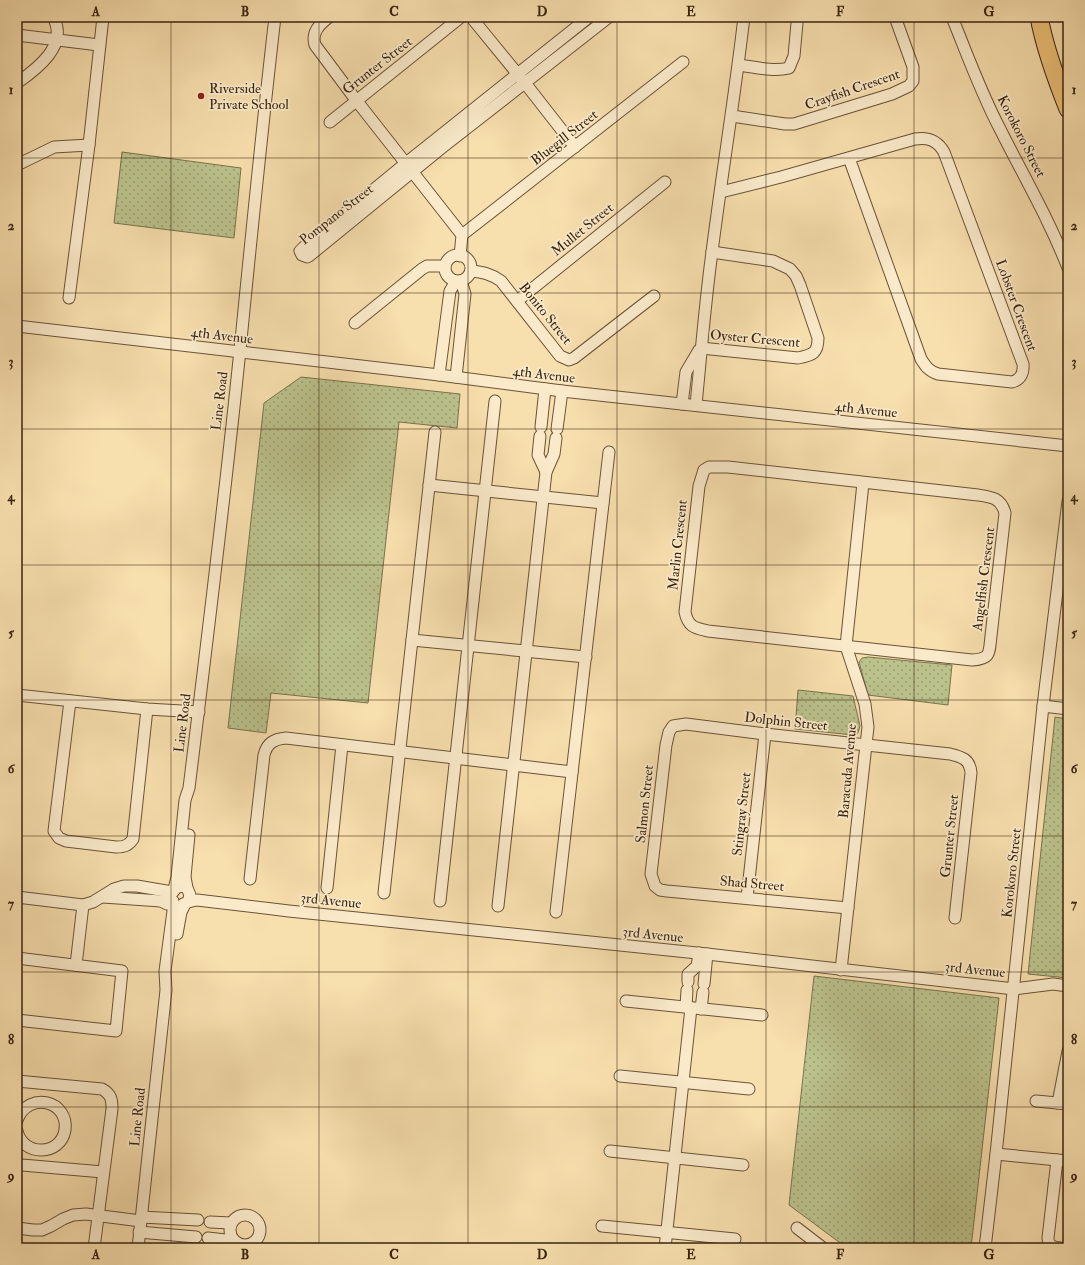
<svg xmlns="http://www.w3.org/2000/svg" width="1085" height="1265" viewBox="0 0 1085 1265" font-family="'IM FELL Double Pica',serif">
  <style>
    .green { fill: url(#green-dots); stroke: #7a734e }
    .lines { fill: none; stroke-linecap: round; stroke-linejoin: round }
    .minor-casing { stroke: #6a5338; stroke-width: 13 }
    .highway-casing { stroke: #3a2410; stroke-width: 19 }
    .minor { stroke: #faeaca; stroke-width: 11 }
    .highway { stroke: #ecc077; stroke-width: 17 }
    .grid { fill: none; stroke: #3a2410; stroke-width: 1; stroke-opacity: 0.55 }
    .poi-dot { fill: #8f2418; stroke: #faeaca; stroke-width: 1.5 }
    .labels { text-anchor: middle; stroke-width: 3.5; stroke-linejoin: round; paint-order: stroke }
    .street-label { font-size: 14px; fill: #3a2410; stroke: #faeaca }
    .poi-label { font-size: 14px; fill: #3a2410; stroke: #faeaca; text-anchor: start }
    .neatline { fill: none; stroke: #3a2410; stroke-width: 1.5 }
    .grid-label { font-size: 13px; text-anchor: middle; font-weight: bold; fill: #3a2410 }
  </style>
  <defs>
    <pattern id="green-dots" width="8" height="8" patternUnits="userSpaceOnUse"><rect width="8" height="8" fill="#bbc28c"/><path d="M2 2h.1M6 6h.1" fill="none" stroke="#999d71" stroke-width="1.8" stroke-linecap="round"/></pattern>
  </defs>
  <rect width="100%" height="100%" fill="#f8dfae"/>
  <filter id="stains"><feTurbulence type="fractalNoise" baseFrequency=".005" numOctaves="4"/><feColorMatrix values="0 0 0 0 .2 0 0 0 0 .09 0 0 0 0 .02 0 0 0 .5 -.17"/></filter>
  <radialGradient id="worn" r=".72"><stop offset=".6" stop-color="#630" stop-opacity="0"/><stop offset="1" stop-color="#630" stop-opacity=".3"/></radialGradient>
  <g class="green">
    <path d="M 122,152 L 241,168 L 234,238 L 114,223 Z"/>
    <path d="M 301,377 L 460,394 L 457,428 L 399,422 L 368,703 L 271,693 L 266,733 L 228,728 L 264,403 Z"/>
    <path d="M 868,657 L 952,665 L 948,705 L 868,695 L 859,662 L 862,658 Z"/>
    <path d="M 798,690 L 853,696 L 860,726 L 858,733 L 853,735 L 795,729 Z"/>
    <path d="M 1055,717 L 1068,719 L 1068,978 L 1028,974 Z"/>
    <path d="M 814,976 L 999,998 L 971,1248 L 847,1248 L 789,1205 Z"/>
  </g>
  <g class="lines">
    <defs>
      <g id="minor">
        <path d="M 329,17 C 320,24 311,32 315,45 L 356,100 L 462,235 L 460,256"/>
        <path d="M 471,17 L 525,83 L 575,147"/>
        <path d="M 589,17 L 406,163 L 304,247 L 300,251 L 302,255 L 307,257 L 309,256 L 444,146 L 609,17"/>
        <path d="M 952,17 C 967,54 981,93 1000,129 C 1023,175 1049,219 1068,268"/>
        <path d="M 17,35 L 99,45"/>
        <path d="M 739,65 C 755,67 773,72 789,68 L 794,56 L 797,23"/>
        <path d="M 17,83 C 37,69 69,45 53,17"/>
        <path d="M 732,116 L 785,124 L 794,124 L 892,94 L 909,86 L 913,81 L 913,67 L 895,17"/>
        <path d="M 330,122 L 461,17"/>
        <path d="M 17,165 L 54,147 L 89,145"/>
        <path d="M 721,192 L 781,177 L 915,139 C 928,137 937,140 944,152 L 1023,364 C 1024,372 1021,380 1012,382 L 938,374 C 929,371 926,367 921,359 L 849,158"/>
        <path d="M 462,235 L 683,62"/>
        <circle cx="458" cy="268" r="13"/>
        <path d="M 471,271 C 483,272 491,274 501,281 L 560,356 L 569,360 L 574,358 L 654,296"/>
        <path d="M 69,298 L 89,145 L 103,17"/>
        <path d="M 517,301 L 665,182"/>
        <path d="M 355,323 L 422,269 L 427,266 L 445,266"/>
        <path d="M 17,326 L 439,375 L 562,391 L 1068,446"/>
        <path d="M 701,348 L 798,358 C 813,355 818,353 818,338 L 800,285 L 796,276 L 790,269 L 773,261 L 712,252"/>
        <path d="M 439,375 L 450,291 L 456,281"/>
        <path d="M 456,377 L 465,294 L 461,281"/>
        <path d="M 682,404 L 686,372 L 699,350"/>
        <path d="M 696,405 C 701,354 705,303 712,252 C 722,173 735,95 744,17"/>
        <path d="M 541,427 L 545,389"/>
        <path d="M 557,429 L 562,391"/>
        <path d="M 540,436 L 538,455 L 546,472"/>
        <path d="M 709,467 L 728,467 L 978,495 C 992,497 1001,498 1005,513 L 991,636 C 989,653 991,659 972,660 L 708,631 C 695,628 688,627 685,612 L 699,486 L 704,470 Z"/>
        <path d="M 429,485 L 603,503"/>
        <path d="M 412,640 L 586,657"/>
        <path d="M 17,695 L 147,709 L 199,712"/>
        <path d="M 70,701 L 54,831 L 59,838 L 66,841 L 116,847 C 124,847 128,846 133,839 L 147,709"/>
        <path d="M 1043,706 L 1068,709"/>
        <path d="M 250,879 L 264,755 C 267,743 274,739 286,738 L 572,772"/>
        <path d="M 327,888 L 342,745"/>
        <path d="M 174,889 L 177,877 L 185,800 L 189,788 C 207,642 225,497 240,350 C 251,239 262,128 275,17"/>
        <path d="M 172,893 L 177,887 L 184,886 L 187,888"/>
        <path d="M 384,893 L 435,432"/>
        <path d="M 17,897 L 83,905 L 93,902 L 114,889 L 124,886 L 137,886 L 172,892"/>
        <path d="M 103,897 L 161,901 L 167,904"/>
        <path d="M 747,898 L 765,734"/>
        <path d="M 440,901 L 495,401"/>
        <path d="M 188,902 L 197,900 L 289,911 L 707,954 L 1014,989 L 1053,984 L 1068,986"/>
        <path d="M 183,904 L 188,902 L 190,895 L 187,888 L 185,877 L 189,835"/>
        <path d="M 498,906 L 546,472 L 554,454 L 556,438"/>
        <path d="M 848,908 L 667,891 L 660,890 L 655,886 L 651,874 L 666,745 L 669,732 L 673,726 L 686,724 L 765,734 L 950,754 C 962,757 970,759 971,773 L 955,918"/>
        <path d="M 556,912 L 609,452"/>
        <path d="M 177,934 L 181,912 L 185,904"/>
        <path d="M 17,958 L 122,971 L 116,1031 L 17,1020"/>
        <path d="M 76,965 L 83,905"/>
        <path d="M 841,970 L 868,727 L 865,704 L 846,646 L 863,483"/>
        <path d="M 688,982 L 688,974 L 697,966 L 699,953"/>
        <path d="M 704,984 L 707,954"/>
        <path d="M 626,1001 L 762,1015"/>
        <path d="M 686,1007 L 687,990"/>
        <path d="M 701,1009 L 703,992"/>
        <path d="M 620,1076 L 749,1089"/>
        <path d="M 17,1081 L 102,1089 C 111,1094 112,1099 112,1109 L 94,1248"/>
        <path d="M 1036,1101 L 1068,1104"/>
        <path d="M 1058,1103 L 1068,1051"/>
        <path d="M 17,1120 C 29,1090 69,1101 65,1130 C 61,1156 23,1157 17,1131"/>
        <path d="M 610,1151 L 743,1165"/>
        <path d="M 996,1154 L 1068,1161"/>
        <path d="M 1057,1160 L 1048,1238 C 1048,1246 1053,1247 1060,1248"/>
        <path d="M 17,1163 L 22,1165 L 103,1172"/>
        <circle cx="245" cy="1230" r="15"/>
        <path d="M 141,1217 L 198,1220"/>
        <path d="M 210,1222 L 231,1223"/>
        <path d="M 602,1226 L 735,1239"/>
        <path d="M 17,1228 L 33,1230 L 42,1230 L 51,1226 L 63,1219 L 73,1215 L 86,1214 L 141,1221"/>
        <path d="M 797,1228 L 823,1248"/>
        <path d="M 139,1232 L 196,1237"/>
        <path d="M 208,1238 L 234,1241"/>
        <path d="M 138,1248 L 166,990 L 165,971 L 173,911 L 173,901 L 161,901"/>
        <path d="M 665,1248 L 691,1008"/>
        <path d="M 985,1248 L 996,1154 L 1043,706 L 1068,501"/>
      </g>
      <path id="highway" d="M 1039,17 C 1045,49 1056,79 1068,109"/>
    </defs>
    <use href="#minor" class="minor-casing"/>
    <use href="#highway" class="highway-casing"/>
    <use href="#minor" class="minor"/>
    <use href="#highway" class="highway"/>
  </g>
  <path class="grid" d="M 171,17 L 171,1248M 319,17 L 319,1248M 468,17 L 468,1248M 617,17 L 617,1248M 766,17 L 766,1248M 914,17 L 914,1248M 17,158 L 1068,158M 17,293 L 1068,293M 17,429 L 1068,429M 17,565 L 1068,565M 17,700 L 1068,700M 17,836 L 1068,836M 17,972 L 1068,972M 17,1107 L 1068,1107"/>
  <circle class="poi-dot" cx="201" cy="96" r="4"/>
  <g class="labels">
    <g class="street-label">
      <text transform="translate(377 65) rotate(-38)" y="5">Grunter Street</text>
      <text transform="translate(852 89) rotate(-19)" y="5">Crayfish Crescent</text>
      <text transform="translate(1022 136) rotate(63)" y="5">Korokoro Street</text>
      <text transform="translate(564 137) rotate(-38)" y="5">Bluegill Street</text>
      <text transform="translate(336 214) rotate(-38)" y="5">Pompano Street</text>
      <text transform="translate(582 229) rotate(-39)" y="5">Mullet Street</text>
      <text transform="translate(1017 305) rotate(70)" y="5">Lobster Crescent</text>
      <text transform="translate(546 313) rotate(51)" y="5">Bonito Street</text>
      <text transform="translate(222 335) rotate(7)" y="5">4th Avenue</text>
      <text transform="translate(755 338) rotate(5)" y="5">Oyster Crescent</text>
      <text transform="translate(544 374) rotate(7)" y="5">4th Avenue</text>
      <text transform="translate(219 401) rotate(-83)" y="5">Line Road</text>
      <text transform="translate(866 409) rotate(6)" y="5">4th Avenue</text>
      <text transform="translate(677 545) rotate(-84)" y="5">Marlin Crescent</text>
      <text transform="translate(983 579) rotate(-83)" y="5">Angelfish Crescent</text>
      <text transform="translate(786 721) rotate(6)" y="5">Dolphin Street</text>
      <text transform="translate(182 723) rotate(-83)" y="5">Line Road</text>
      <text transform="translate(847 771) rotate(-85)" y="5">Baracuda Avenue</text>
      <text transform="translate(644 804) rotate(-84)" y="5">Salmon Street</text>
      <text transform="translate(741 814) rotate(-84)" y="5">Stingray Street</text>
      <text transform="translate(949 836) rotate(-84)" y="5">Grunter Street</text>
      <text transform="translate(1011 873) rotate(-84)" y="5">Korokoro Street</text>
      <text transform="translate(752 883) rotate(5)" y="5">Shad Street</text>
      <text transform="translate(331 900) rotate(6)" y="5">3rd Avenue</text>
      <text transform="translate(653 934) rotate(6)" y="5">3rd Avenue</text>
      <text transform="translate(975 969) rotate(6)" y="5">3rd Avenue</text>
      <text transform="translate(137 1117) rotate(-84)" y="5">Line Road</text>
    </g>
    <g class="poi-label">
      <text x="209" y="93">Riverside<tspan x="209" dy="16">Private School</tspan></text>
    </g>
  </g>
  <rect width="1085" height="1265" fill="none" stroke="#f8dfae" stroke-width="44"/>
  <rect x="22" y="22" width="1041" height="1221" class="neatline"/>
  <g class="grid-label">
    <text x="96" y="16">A</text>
    <text x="245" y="16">B</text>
    <text x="394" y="16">C</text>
    <text x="542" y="16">D</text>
    <text x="691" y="16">E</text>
    <text x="840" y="16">F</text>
    <text x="989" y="16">G</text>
    <text x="11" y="94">1</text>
    <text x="1074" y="94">1</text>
    <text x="11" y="230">2</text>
    <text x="1074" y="230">2</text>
    <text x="11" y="366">3</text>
    <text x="1074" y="366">3</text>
    <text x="11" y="501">4</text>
    <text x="1074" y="501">4</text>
    <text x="11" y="637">5</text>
    <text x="1074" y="637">5</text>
    <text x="11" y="773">6</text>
    <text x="1074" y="773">6</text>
    <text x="11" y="908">7</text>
    <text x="1074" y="908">7</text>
    <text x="11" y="1044">8</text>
    <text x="1074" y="1044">8</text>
    <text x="11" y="1180">9</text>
    <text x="1074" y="1180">9</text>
    <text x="96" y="1259">A</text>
    <text x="245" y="1259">B</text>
    <text x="394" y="1259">C</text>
    <text x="542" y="1259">D</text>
    <text x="691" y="1259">E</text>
    <text x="840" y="1259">F</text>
    <text x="989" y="1259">G</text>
  </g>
  <rect width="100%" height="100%" filter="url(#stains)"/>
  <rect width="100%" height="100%" fill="url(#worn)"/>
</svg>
